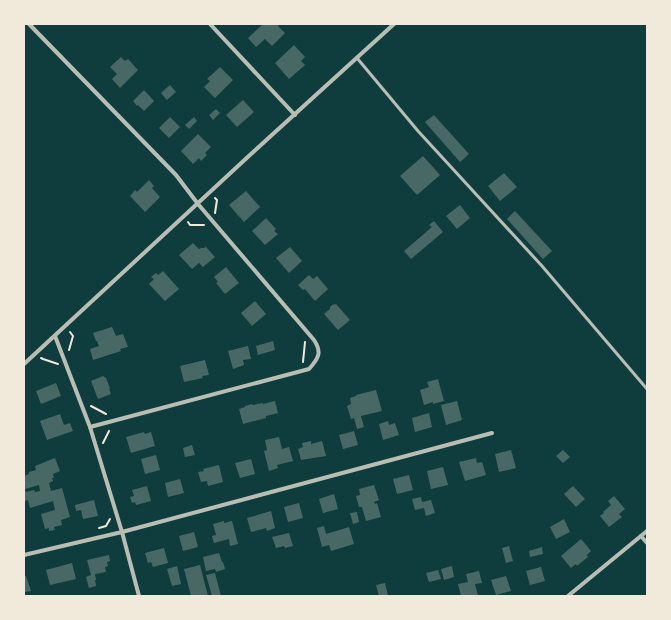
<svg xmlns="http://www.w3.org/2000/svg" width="671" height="620" viewBox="0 0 671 620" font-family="'PT Sans',sans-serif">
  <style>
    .building { fill: #486865; fill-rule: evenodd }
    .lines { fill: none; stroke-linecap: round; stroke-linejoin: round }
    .path { stroke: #f1e9da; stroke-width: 2 }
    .service { stroke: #b8beb3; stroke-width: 3 }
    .minor { stroke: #b8beb3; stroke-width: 4 }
  </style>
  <rect width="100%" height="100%" fill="#0f3d3e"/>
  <g class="building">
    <path d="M 263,24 L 280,24 L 278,26 L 285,33 L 272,46 L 265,39 L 256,47 L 248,38 Z"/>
    <path d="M 294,45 L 305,57 L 301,61 L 305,65 L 289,79 L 275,63 Z"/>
    <path d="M 121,57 L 125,61 L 128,59 L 138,70 L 120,88 L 112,79 L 117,74 L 110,67 Z"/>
    <path d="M 220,67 L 233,80 L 215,98 L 204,87 L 210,81 L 207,79 Z"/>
    <path d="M 170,85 L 176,92 L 167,100 L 161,93 Z"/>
    <path d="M 144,90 L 154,101 L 144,111 L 138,105 L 137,106 L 133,101 Z"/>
    <path d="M 243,100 L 254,112 L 237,127 L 226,115 Z"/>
    <path d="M 216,109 L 220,113 L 213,120 L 209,115 Z"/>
    <path d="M 434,115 L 469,154 L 460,162 L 425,122 Z"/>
    <path d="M 170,117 L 180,127 L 169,138 L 159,128 Z"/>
    <path d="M 194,117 L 197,121 L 189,129 L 185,125 Z"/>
    <path d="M 198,134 L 211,147 L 205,153 L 207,155 L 201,161 L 199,158 L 193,164 L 181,151 Z"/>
    <path d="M 423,156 L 440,175 L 417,195 L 400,176 Z"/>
    <path d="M 504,173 L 517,187 L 500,201 L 488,186 Z"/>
    <path d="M 149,180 L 154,186 L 152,188 L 160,197 L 145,212 L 130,196 L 135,190 L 137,192 Z"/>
    <path d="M 246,191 L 260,207 L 244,222 L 229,205 Z"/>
    <path d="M 460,205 L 470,218 L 457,229 L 446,216 Z"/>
    <path d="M 515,211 L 552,251 L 543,259 L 507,219 Z"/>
    <path d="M 266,218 L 276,229 L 274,231 L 278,234 L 265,245 L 252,231 Z"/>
    <path d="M 434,221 L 443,232 L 411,259 L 404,251 L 432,227 L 429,225 Z"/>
    <path d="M 193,243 L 199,249 L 201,248 L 204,248 L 206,247 L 215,257 L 203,267 L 199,263 L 192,269 L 179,255 Z"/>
    <path d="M 290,247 L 302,261 L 289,273 L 276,258 Z"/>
    <path d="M 226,267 L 239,283 L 225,294 L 216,283 L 218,282 L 214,277 Z"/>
    <path d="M 163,271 L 179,289 L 165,301 L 149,284 L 154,279 L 151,277 L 156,273 L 158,275 Z"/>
    <path d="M 309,275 L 313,279 L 317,276 L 328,289 L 315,301 L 305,289 L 303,290 L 298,285 Z"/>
    <path d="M 255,301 L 266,314 L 252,326 L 241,313 Z"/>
    <path d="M 336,304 L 350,320 L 338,330 L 324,314 L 330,309 L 330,307 L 332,305 Z"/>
    <path d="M 112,327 L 116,336 L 123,334 L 128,347 L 120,349 L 121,351 L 93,360 L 90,349 L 99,346 L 97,341 L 96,341 L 93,333 Z"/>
    <path d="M 273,341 L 275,350 L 258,355 L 256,346 Z"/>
    <path d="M 248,346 L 251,359 L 243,360 L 244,365 L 233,369 L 228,351 Z"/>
    <path d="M 205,360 L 209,375 L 202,376 L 203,378 L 184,382 L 180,366 Z"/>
    <path d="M 103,376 L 106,378 L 110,388 L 109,389 L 111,394 L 98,399 L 91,381 Z"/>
    <path d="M 438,379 L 444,401 L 433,404 L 433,402 L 424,405 L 420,390 L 429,387 L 427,382 Z"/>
    <path d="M 56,383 L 61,396 L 41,404 L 36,391 Z"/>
    <path d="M 376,390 L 382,411 L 361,416 L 364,427 L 357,429 L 354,418 L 351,419 L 347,406 L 351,404 L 350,398 L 356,396 L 356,395 Z"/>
    <path d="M 275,401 L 278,413 L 266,416 L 266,418 L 243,424 L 239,409 L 245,407 L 245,406 L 252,404 L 253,405 L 263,403 L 263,404 Z"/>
    <path d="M 457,401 L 462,420 L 446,425 L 441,405 Z"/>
    <path d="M 429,413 L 432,427 L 415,432 L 412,418 Z"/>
    <path d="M 60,414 L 64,425 L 70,423 L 73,431 L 47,440 L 40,421 Z"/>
    <path d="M 388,421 L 389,425 L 395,423 L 399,435 L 383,440 L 379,424 Z"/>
    <path d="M 354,431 L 358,445 L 343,449 L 339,435 Z"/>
    <path d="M 144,432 L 145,434 L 151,432 L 155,446 L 131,453 L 126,437 Z"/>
    <path d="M 279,437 L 282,449 L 289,447 L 293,461 L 277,465 L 278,468 L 269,471 L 264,451 L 267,450 L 265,440 Z"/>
    <path d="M 311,441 L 311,444 L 322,441 L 326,456 L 301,460 L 298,449 L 303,447 L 302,443 Z"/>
    <path d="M 192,445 L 195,455 L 185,457 L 183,448 Z"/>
    <path d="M 511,450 L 516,468 L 499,472 L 495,454 Z"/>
    <path d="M 563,450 L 570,457 L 563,463 L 556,456 Z"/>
    <path d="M 156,455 L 160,470 L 145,474 L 141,459 Z"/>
    <path d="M 55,458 L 60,471 L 53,474 L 54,478 L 52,478 L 53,481 L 49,483 L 51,491 L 62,488 L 70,517 L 61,520 L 62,525 L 54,527 L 55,530 L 49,531 L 49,528 L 45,529 L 41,514 L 55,510 L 53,501 L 30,508 L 28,500 L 24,501 L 24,476 L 29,474 L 29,472 L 36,470 L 35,466 ZM 39,485 L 40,491 L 35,492 L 34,490 L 26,492 L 25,489 Z"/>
    <path d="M 476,458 L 477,463 L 482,462 L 486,475 L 465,481 L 459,462 Z"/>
    <path d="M 251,459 L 255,474 L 240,478 L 235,463 Z"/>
    <path d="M 219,465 L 223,482 L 208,486 L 207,481 L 201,482 L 198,472 L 204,471 L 203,469 Z"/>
    <path d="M 443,467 L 448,485 L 431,489 L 427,471 Z"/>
    <path d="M 409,475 L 413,490 L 397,494 L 393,479 Z"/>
    <path d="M 180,479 L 184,493 L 168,497 L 165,483 Z"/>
    <path d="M 374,485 L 379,500 L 374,502 L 375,504 L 377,503 L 381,517 L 366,521 L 362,507 L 359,507 L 356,496 L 360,495 L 359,489 Z"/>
    <path d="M 147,486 L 151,501 L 136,505 L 135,502 L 132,503 L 130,497 L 134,496 L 132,490 Z"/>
    <path d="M 573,486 L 585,499 L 576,507 L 564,494 Z"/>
    <path d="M 334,494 L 338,509 L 323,513 L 319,499 Z"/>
    <path d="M 614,496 L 625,509 L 619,514 L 622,517 L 609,527 L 600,516 L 604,513 L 603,512 L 611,505 L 608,501 Z"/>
    <path d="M 421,497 L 422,502 L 431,500 L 435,513 L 426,516 L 424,508 L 415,510 L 412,499 Z"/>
    <path d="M 94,500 L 98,516 L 83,519 L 81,510 L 76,511 L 75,505 Z"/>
    <path d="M 299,503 L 303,518 L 288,522 L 284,507 Z"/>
    <path d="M 271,511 L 275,528 L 267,531 L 266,528 L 251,532 L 247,518 Z"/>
    <path d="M 357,512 L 359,522 L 353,524 L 350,513 Z"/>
    <path d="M 564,519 L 570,532 L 556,539 L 550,527 Z"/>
    <path d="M 224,521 L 224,523 L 232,521 L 238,544 L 230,546 L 229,539 L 214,543 L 212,536 L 216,535 L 213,524 Z"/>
    <path d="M 324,526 L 326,534 L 349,527 L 354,544 L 331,551 L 329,545 L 322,547 L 317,528 Z"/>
    <path d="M 194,532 L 198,547 L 183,551 L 179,536 Z"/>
    <path d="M 289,533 L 293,546 L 285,548 L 284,546 L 276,548 L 272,537 Z"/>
    <path d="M 581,539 L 591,551 L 587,555 L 588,557 L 577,566 L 576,564 L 571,568 L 561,556 Z"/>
    <path d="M 509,546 L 513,561 L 506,563 L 502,548 Z"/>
    <path d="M 542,547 L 543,554 L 530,557 L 529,551 Z"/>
    <path d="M 164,548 L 168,563 L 153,567 L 151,562 L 148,563 L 145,553 Z"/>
    <path d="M 219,553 L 222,562 L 223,562 L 225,569 L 216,572 L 215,569 L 206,571 L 203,557 Z"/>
    <path d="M 109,555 L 110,561 L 107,562 L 108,566 L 105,567 L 106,572 L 95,574 L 96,580 L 95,580 L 96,586 L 89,588 L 86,577 L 91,575 L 87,560 Z"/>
    <path d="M 72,563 L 76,579 L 50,585 L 46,570 Z"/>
    <path d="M 200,565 L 208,596 L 191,596 L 184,569 Z"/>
    <path d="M 177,566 L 181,584 L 172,586 L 167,569 Z"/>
    <path d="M 452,566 L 454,577 L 444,580 L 441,569 Z"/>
    <path d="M 541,567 L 545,581 L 530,585 L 526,571 Z"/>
    <path d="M 438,570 L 441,579 L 429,582 L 426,573 Z"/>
    <path d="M 479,571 L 482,583 L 475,584 L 478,596 L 461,596 L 458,584 L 468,582 L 466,574 Z"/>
    <path d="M 215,573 L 221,596 L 212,596 L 206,575 Z"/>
    <path d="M 24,576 L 26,576 L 31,591 L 24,592 Z"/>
    <path d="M 506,576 L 511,591 L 496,595 L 491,580 Z"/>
    <path d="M 385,583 L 388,596 L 379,596 L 376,585 Z"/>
  </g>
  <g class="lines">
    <g class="path">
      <path d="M 215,213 L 217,200 L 215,198"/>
      <path d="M 188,222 L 190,225 L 204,225"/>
      <path d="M 69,350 L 73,336 L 70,332"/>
      <path d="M 41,358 L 43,359 L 58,364"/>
      <path d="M 303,362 L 305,342"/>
      <path d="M 91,406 L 106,414"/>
      <path d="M 103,443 L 109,431"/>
      <path d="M 99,528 L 106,526 L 110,519"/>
    </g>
    <path class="service" d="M 357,58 L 418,131 L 542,266 L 647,389"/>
    <g class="minor">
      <path d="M 29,24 L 176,175 L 198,204 L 314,340 C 322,352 319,358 309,369 L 90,427"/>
      <path d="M 210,24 L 295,115"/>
      <path d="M 55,336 L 90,427 L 122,532 L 139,596"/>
      <path d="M 24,364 L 251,154 L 394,24"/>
      <path d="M 641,536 L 647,543"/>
      <path d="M 24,555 L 122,532 L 492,433"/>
      <path d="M 568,596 L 647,531"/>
    </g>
  </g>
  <rect width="671" height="620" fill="none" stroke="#f1e9da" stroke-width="50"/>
</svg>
